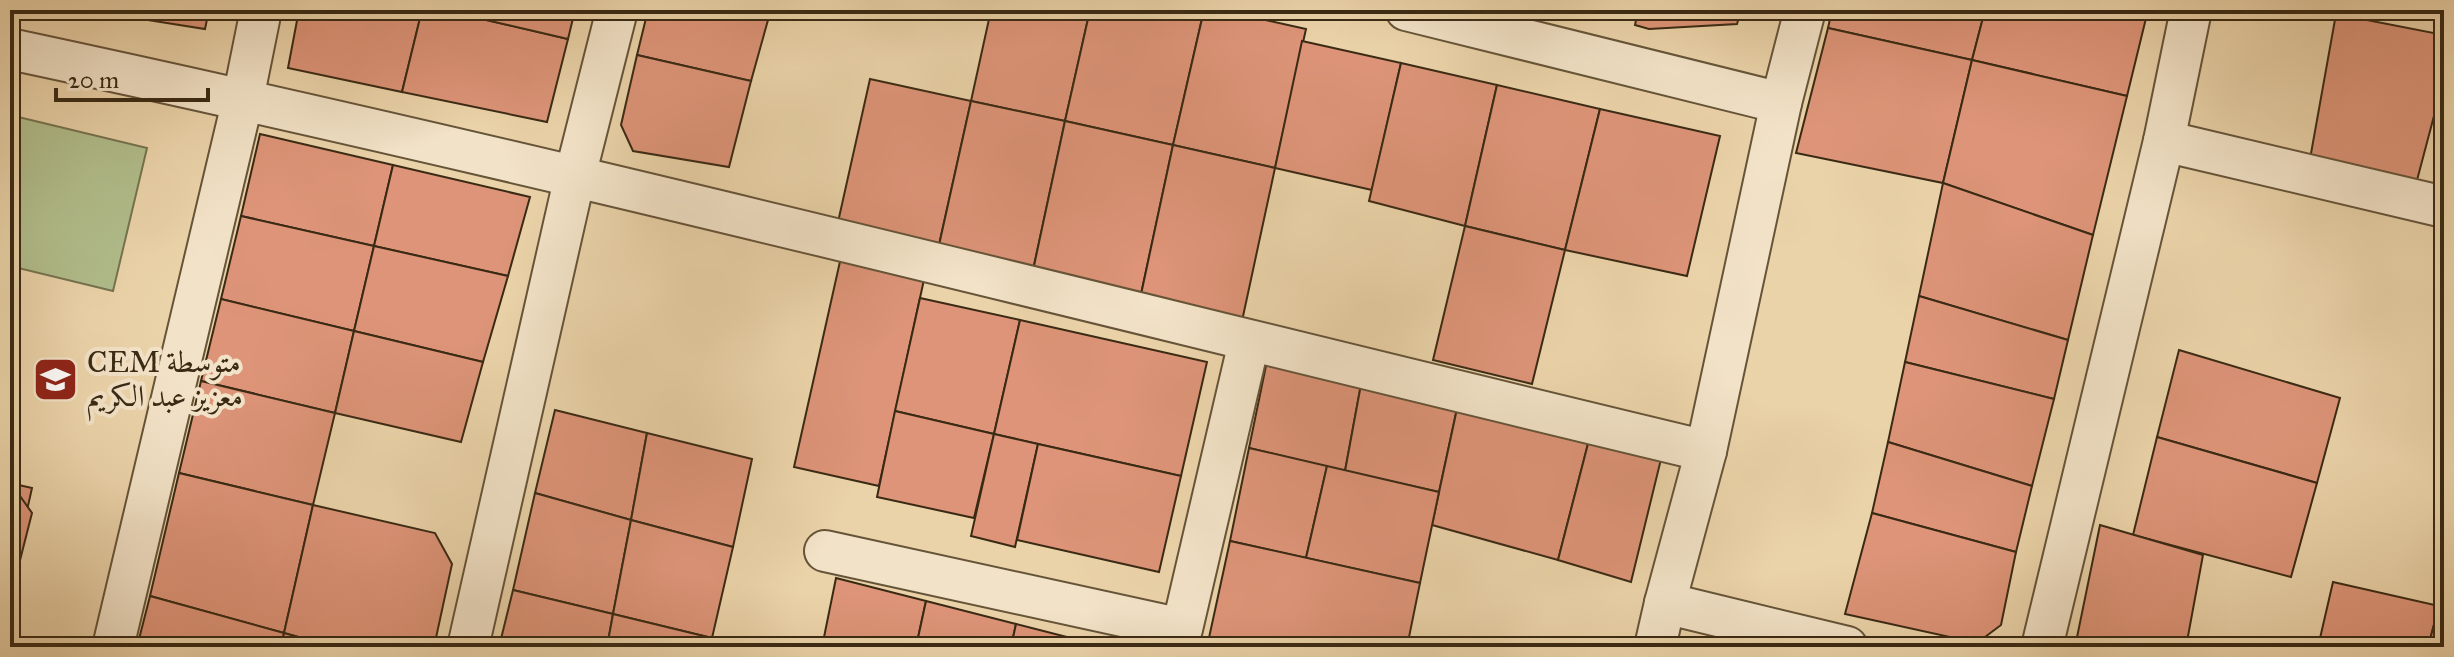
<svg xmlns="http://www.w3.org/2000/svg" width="2454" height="657" viewBox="0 0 2454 657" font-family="'IM FELL Great Primer',Amiri,serif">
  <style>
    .green { fill: #b1be8c; stroke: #767450; stroke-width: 2 }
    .building { fill: #dd9478; stroke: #3a2a14; stroke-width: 2 }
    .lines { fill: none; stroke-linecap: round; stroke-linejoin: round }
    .minor-casing { stroke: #665439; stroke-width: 44 }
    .minor { stroke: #f2e2c7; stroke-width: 40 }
    .labels { text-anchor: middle; stroke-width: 8; stroke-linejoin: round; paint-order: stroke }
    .poi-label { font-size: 30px; fill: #3a2a14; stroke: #f2e2c7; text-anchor: start }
  </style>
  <rect width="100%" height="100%" fill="#ebd3a9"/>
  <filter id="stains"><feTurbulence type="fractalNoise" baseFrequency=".0025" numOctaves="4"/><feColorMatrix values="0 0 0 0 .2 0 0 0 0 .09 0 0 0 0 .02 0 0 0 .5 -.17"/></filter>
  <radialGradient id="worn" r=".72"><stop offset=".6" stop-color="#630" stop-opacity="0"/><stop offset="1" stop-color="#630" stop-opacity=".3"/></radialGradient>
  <path class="green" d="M 10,115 L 147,148 L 113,291 L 10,266 Z"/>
  <g class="building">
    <path d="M 116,10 L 209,10 L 205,29 L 116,15 Z"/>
    <path d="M 299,10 L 422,10 L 402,92 L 288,68 Z"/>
    <path d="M 422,10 L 443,10 L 568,39 L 547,122 L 402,92 Z"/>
    <path d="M 443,10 L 575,10 L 568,39 Z"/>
    <path d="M 648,10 L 726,10 L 768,20 L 751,81 L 637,55 Z"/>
    <path d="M 726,10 L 771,10 L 768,20 Z"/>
    <path d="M 991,10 L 1090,10 L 1065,121 L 971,101 Z"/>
    <path d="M 1090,10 L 1204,10 L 1173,145 L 1065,121 Z"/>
    <path d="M 1204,10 L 1221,10 L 1306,29 L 1275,168 L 1173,145 Z"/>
    <path d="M 1638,10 L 1741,10 L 1737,24 L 1649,29 L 1635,25 Z"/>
    <path d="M 1832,10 L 1985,10 L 1972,60 L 1828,28 Z"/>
    <path d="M 1985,10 L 2148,10 L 2127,96 L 1972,60 Z"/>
    <path d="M 2336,14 L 2444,35 L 2444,78 L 2416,184 L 2310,159 Z"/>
    <path d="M 1828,28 L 1972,60 L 1943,183 L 1796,153 Z"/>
    <path d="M 1302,41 L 1401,63 L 1372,190 L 1275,168 Z"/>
    <path d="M 637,55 L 751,81 L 729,167 L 633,151 L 621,125 Z"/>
    <path d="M 1972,60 L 2127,96 L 2093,235 L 1943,183 Z"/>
    <path d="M 1401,63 L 1497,85 L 1465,226 L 1369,201 Z"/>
    <path d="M 870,79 L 971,101 L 937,254 L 836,231 Z"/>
    <path d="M 1497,85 L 1600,109 L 1565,250 L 1465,226 Z"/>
    <path d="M 971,101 L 1065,121 L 1032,275 L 937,254 Z"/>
    <path d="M 1600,109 L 1720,136 L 1687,276 L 1565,250 Z"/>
    <path d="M 1065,121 L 1173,145 L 1140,299 L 1032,275 Z"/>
    <path d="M 260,134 L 393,165 L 374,246 L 241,216 Z"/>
    <path d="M 1173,145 L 1275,168 L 1242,321 L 1140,299 Z"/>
    <path d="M 393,165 L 530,197 L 508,276 L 374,246 Z"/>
    <path d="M 1943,183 L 2093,235 L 2068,340 L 1919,296 Z"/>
    <path d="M 241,216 L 374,246 L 354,331 L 221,299 Z"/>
    <path d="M 1465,226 L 1565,250 L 1532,384 L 1433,360 Z"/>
    <path d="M 374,246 L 508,276 L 483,362 L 354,331 Z"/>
    <path d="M 841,257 L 925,275 L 879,486 L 794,467 Z"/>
    <path d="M 1919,296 L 2068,340 L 2054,399 L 1905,362 Z"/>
    <path d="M 920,298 L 1020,320 L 994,434 L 895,411 Z"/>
    <path d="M 221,299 L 354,331 L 335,413 L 201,381 Z"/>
    <path d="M 1020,320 L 1207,362 L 1181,476 L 994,434 Z"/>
    <path d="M 354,331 L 483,362 L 461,442 L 335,413 Z"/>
    <path d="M 2179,350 L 2340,398 L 2317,483 L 2157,437 Z"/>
    <path d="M 1268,356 L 1362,379 L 1345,471 L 1249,448 Z"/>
    <path d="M 1905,362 L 2054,399 L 2032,486 L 1888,442 Z"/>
    <path d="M 1362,379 L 1458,404 L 1439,492 L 1345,471 Z"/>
    <path d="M 201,381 L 335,413 L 313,505 L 179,473 Z"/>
    <path d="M 1458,404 L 1590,436 L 1558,560 L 1432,525 Z"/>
    <path d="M 555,410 L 647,433 L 631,520 L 535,493 Z"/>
    <path d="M 895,411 L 994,434 L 974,518 L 877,497 Z"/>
    <path d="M 647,433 L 752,459 L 733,547 L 631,520 Z"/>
    <path d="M 994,434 L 1038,444 L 1015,547 L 971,536 Z"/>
    <path d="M 1590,436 L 1662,455 L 1631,582 L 1558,560 Z"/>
    <path d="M 2157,437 L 2317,483 L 2291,577 L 2133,535 Z"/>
    <path d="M 1888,442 L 2032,486 L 2016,552 L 1872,513 Z"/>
    <path d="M 1038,444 L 1181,476 L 1159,572 L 1017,540 Z"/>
    <path d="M 1249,448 L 1327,466 L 1306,558 L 1230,541 Z"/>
    <path d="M 1327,466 L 1439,492 L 1420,583 L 1306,558 Z"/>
    <path d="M 179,473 L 313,505 L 284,633 L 150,596 Z"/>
    <path d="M 10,483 L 32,488 L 17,555 L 10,553 Z"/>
    <path d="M 10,486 L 13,486 L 32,513 L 16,576 L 10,577 Z"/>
    <path d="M 535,493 L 631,520 L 613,614 L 513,590 Z"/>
    <path d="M 313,505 L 435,533 L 452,564 L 434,647 L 334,647 L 284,633 Z"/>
    <path d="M 1872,513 L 2016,552 L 2001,625 L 1977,643 L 1845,614 Z"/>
    <path d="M 631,520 L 733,547 L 712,638 L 613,614 Z"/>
    <path d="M 2100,525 L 2203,555 L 2186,647 L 2075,647 Z"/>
    <path d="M 1230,541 L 1420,583 L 1407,647 L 1207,647 Z"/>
    <path d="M 836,578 L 926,601 L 916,647 L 822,647 Z"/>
    <path d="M 2333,582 L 2439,606 L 2428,647 L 2318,647 Z"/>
    <path d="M 513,590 L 613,614 L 607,647 L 499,647 Z"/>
    <path d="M 150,596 L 284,633 L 281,647 L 137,647 Z"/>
    <path d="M 926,601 L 1016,624 L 1011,647 L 916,647 Z"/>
    <path d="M 2439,606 L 2444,607 L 2444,647 L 2428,647 Z"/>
    <path d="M 613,614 L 712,638 L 710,647 L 607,647 Z"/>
    <path d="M 1016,624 L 1106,647 L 1011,647 Z"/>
    <path d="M 284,633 L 334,647 L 281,647 Z"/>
  </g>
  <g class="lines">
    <defs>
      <g id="minor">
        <path d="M 1406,10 L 1781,103"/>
        <path d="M 10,49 C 578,170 1141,316 1706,451 L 1781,103 L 1805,10"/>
        <path d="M 2164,141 L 2444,207"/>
        <path d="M 1706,451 L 1665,603 L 1847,647"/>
        <path d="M 825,551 L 1182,629 L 1249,342"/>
        <path d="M 113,647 L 243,99 L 261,10"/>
        <path d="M 468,647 L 575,176 L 617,10"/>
        <path d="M 1655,647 L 1665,603"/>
        <path d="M 2042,647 L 2164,141 L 2191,10"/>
      </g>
    </defs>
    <use href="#minor" class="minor-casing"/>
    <use href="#minor" class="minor"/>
  </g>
  <defs>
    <symbol id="school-square" viewBox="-11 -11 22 22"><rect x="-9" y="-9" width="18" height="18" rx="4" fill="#8f2418" stroke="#f2e2c7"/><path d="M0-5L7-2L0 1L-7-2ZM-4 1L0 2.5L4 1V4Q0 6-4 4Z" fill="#fff"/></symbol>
  </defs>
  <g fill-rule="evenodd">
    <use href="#school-square" x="30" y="354" width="51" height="51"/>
  </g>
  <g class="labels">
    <g class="poi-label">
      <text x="87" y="372">CEM متوسطة<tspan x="87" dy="34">معزيز عبد الكريم</tspan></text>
    </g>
  </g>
  <rect width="2454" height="657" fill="none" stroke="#ebd3a9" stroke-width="40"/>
  <rect x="12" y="12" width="2430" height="633" fill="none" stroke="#3a2a14" stroke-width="4"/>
  <rect x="20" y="20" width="2414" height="617" fill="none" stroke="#3a2a14" stroke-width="2"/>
  <path d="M56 88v12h152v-12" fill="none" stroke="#3a2a14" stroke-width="4"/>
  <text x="68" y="88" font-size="24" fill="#3a2a14" stroke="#f2e2c7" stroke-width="6" paint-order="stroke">20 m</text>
  <rect width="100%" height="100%" filter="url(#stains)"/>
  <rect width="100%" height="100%" fill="url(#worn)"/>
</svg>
